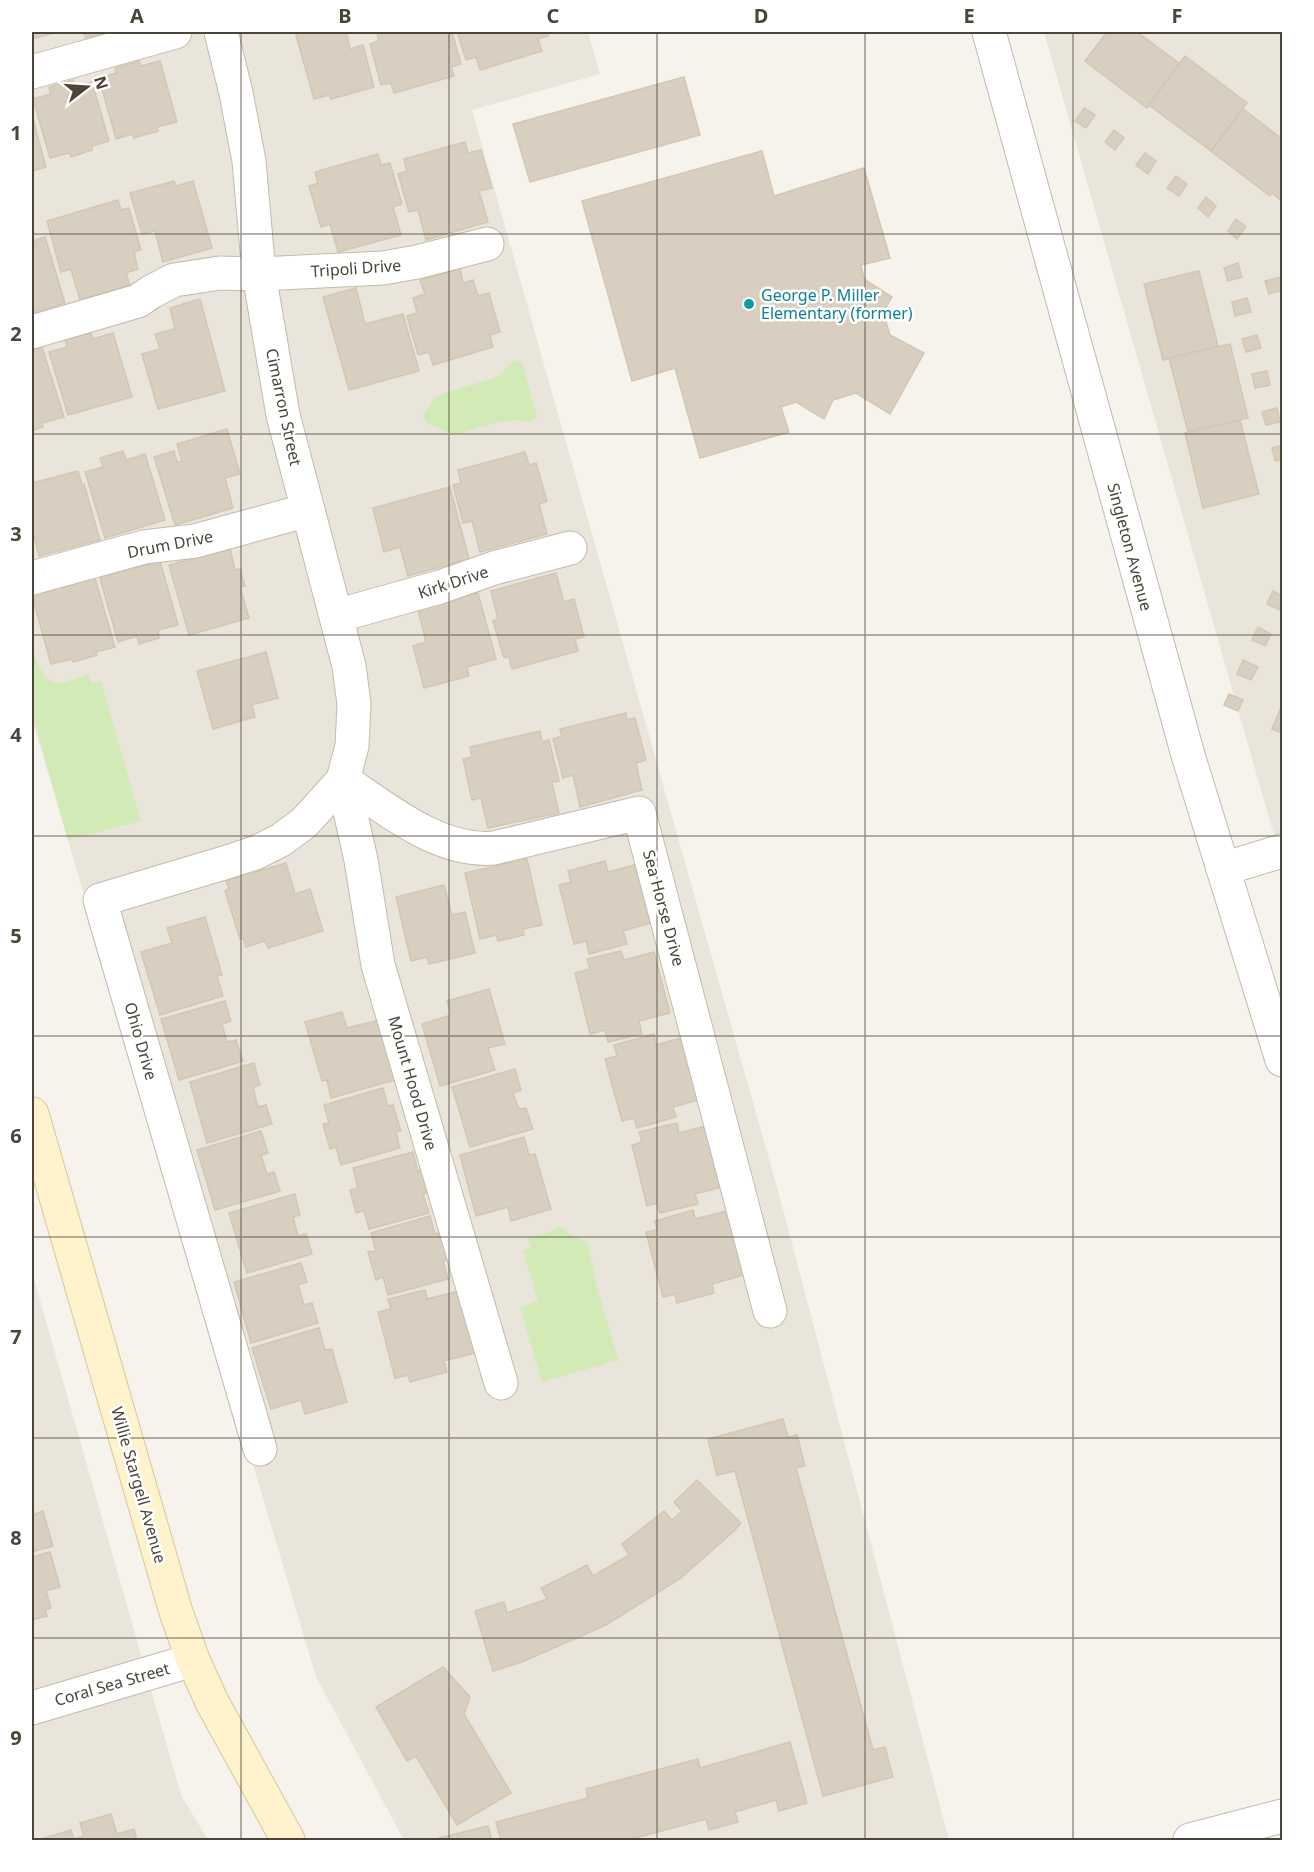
<svg xmlns="http://www.w3.org/2000/svg" width="1314" height="1872" viewBox="0 0 1314 1872" font-family="'Noto Sans',sans-serif">
  <style>
    .residential { fill: #eae5da }
    .green { fill: #d2eab5 }
    .building { fill: #d8cfc1; stroke: #d3c7b4; stroke-width: 1.5 }
    .lines { fill: none; stroke-linecap: round; stroke-linejoin: round }
    .street-casing { stroke: #c2bbae; stroke-width: 35 }
    .secondary-casing { stroke: #d6c79b; stroke-width: 35 }
    .street { stroke: #fff; stroke-width: 33 }
    .secondary { stroke: #fff3cd; stroke-width: 33 }
    .grid { fill: none; stroke: #4b4439; stroke-width: 1.5; stroke-opacity: 0.55 }
    .culture-dot { fill: #0f9aa8; stroke: #fff; stroke-width: 2 }
    .labels { text-anchor: middle; stroke-width: 5; stroke-linejoin: round; paint-order: stroke }
    .street-label { font-size: 16px; fill: #4b4439; stroke: #fff }
    .culture-label { font-size: 16px; fill: #0d838f; stroke: #fff; text-anchor: start }
    .neatline { fill: none; stroke: #4b4439; stroke-width: 2 }
    .grid-label { font-size: 20px; text-anchor: middle; font-weight: bold; fill: #4b4439 }
  </style>
  <rect width="100%" height="100%" fill="#f6f3ec"/>
  <g class="residential">
    <path d="M 32,32 L 588,32 L 600,74 L 472,110 L 780,1198 L 949,1840 L 404,1840 L 316,1677 L 32,719 Z"/>
    <path d="M 1044,32 L 1282,32 L 1282,863 Z"/>
    <path d="M 32,1272 L 181,1795 L 208,1840 L 32,1840 Z"/>
  </g>
  <g class="green">
    <path d="M 514,360 L 522,362 L 537,417 L 531,422 C 505,417 484,426 460,434 L 452,434 L 427,423 L 423,415 L 436,396 L 493,378 L 501,374 Z"/>
    <path d="M 34,654 C 48,691 55,686 88,674 L 91,683 L 101,681 L 141,821 L 68,840 L 32,712 L 32,655 Z"/>
    <path d="M 560,1226 L 572,1236 L 588,1242 L 596,1284 L 618,1360 L 542,1382 L 520,1307 L 538,1301 L 523,1250 L 531,1248 L 528,1238 L 551,1232 Z"/>
  </g>
  <g class="building">
    <path d="M 32,32 L 57,32 L 32,39 Z"/>
    <path d="M 84,32 L 112,32 L 86,39 Z"/>
    <path d="M 295,32 L 346,32 L 350,49 L 363,45 L 374,87 L 331,99 L 329,95 L 314,99 Z"/>
    <path d="M 377,32 L 452,32 L 461,64 L 451,67 L 454,76 L 394,93 L 391,83 L 381,85 L 370,44 L 379,41 Z"/>
    <path d="M 457,32 L 547,32 L 548,36 L 538,39 L 542,51 L 480,70 L 476,57 L 466,60 Z"/>
    <path d="M 1107,32 L 1137,32 L 1180,64 L 1147,108 L 1085,61 Z"/>
    <path d="M 1185,56 L 1247,103 L 1211,151 L 1149,105 Z"/>
    <path d="M 139,61 L 141,66 L 160,61 L 177,122 L 157,127 L 158,131 L 134,138 L 132,134 L 116,139 L 99,78 L 116,73 L 115,68 Z"/>
    <path d="M 684,77 L 700,135 L 530,182 L 513,124 Z"/>
    <path d="M 73,80 L 75,87 L 92,82 L 109,141 L 92,146 L 92,150 L 71,157 L 69,153 L 50,158 L 33,99 L 51,94 L 49,87 Z"/>
    <path d="M 1084,108 L 1095,115 L 1086,128 L 1075,121 Z"/>
    <path d="M 1243,109 L 1282,139 L 1282,195 L 1279,199 L 1272,193 L 1270,196 L 1211,151 Z"/>
    <path d="M 32,115 L 46,167 L 32,171 Z"/>
    <path d="M 1114,130 L 1124,138 L 1115,150 L 1105,142 Z"/>
    <path d="M 465,142 L 468,153 L 481,150 L 492,188 L 479,191 L 488,222 L 426,240 L 418,210 L 409,212 L 398,174 L 407,171 L 404,159 Z"/>
    <path d="M 762,151 L 774,196 L 864,168 L 890,258 L 861,265 L 864,279 L 892,297 L 883,312 L 890,335 L 924,353 L 890,414 L 856,393 L 833,400 L 824,419 L 796,402 L 781,407 L 789,432 L 700,458 L 675,368 L 632,381 L 582,201 Z"/>
    <path d="M 1145,153 L 1156,161 L 1148,174 L 1136,165 Z"/>
    <path d="M 378,154 L 381,165 L 390,163 L 402,204 L 393,207 L 401,235 L 338,252 L 330,224 L 321,227 L 309,186 L 318,183 L 315,172 Z"/>
    <path d="M 1176,176 L 1187,184 L 1179,196 L 1167,188 Z"/>
    <path d="M 174,181 L 176,186 L 193,181 L 212,248 L 163,262 L 155,231 L 142,234 L 130,193 Z"/>
    <path d="M 1206,197 L 1216,206 L 1208,217 L 1198,208 Z"/>
    <path d="M 118,200 L 121,210 L 129,208 L 141,250 L 134,252 L 138,269 L 126,273 L 130,285 L 80,300 L 71,269 L 61,272 L 47,221 Z"/>
    <path d="M 1236,219 L 1246,227 L 1237,239 L 1228,231 Z"/>
    <path d="M 45,237 L 65,303 L 32,313 L 32,241 Z"/>
    <path d="M 1238,263 L 1242,277 L 1228,281 L 1224,268 Z"/>
    <path d="M 460,269 L 463,283 L 473,280 L 478,296 L 489,293 L 500,332 L 490,335 L 493,347 L 433,365 L 429,352 L 418,355 L 407,316 L 417,313 L 413,298 L 425,294 L 420,280 Z"/>
    <path d="M 1199,271 L 1218,346 L 1163,360 L 1144,284 Z"/>
    <path d="M 1281,277 L 1282,290 L 1269,294 L 1265,281 Z"/>
    <path d="M 356,288 L 365,324 L 403,314 L 419,371 L 349,390 L 323,297 Z"/>
    <path d="M 1247,298 L 1251,312 L 1235,316 L 1232,302 Z"/>
    <path d="M 200,299 L 225,391 L 158,409 L 142,354 L 160,349 L 155,334 L 175,329 L 170,308 Z"/>
    <path d="M 91,333 L 93,339 L 113,333 L 132,397 L 68,415 L 49,352 L 67,347 L 65,340 Z"/>
    <path d="M 1257,335 L 1261,348 L 1246,352 L 1242,339 Z"/>
    <path d="M 1230,344 L 1248,418 L 1188,432 L 1169,358 Z"/>
    <path d="M 42,347 L 64,417 L 42,423 L 43,427 L 32,431 L 32,350 Z"/>
    <path d="M 1267,371 L 1270,385 L 1255,388 L 1252,374 Z"/>
    <path d="M 1277,408 L 1280,422 L 1266,425 L 1262,412 Z"/>
    <path d="M 1240,420 L 1259,494 L 1203,508 L 1185,433 Z"/>
    <path d="M 227,429 L 240,474 L 225,478 L 233,508 L 175,525 L 154,457 L 174,451 L 177,462 L 182,461 L 177,444 Z"/>
    <path d="M 1282,445 L 1282,460 L 1275,461 L 1272,448 Z"/>
    <path d="M 123,451 L 126,460 L 145,454 L 165,520 L 105,538 L 85,472 L 103,467 L 100,458 Z"/>
    <path d="M 525,452 L 529,465 L 536,463 L 547,501 L 539,504 L 547,534 L 480,552 L 472,521 L 463,523 L 453,485 L 461,483 L 458,470 Z"/>
    <path d="M 78,471 L 82,485 L 84,484 L 100,540 L 39,556 L 32,528 L 32,483 Z"/>
    <path d="M 450,487 L 469,559 L 408,576 L 400,547 L 384,552 L 373,508 Z"/>
    <path d="M 230,548 L 235,570 L 240,569 L 245,586 L 240,587 L 249,618 L 189,635 L 169,565 Z"/>
    <path d="M 160,561 L 178,625 L 158,630 L 159,638 L 139,644 L 137,636 L 118,642 L 100,578 Z"/>
    <path d="M 556,573 L 564,602 L 574,599 L 584,637 L 575,639 L 578,651 L 512,669 L 509,657 L 504,658 L 493,621 L 498,619 L 491,591 Z"/>
    <path d="M 95,578 L 115,647 L 96,652 L 97,655 L 73,662 L 72,659 L 51,664 L 32,596 Z"/>
    <path d="M 1273,591 L 1282,596 L 1280,610 L 1267,604 Z"/>
    <path d="M 478,593 L 496,659 L 467,667 L 469,676 L 424,688 L 413,646 L 426,642 L 418,610 Z"/>
    <path d="M 1258,627 L 1271,634 L 1265,646 L 1252,640 Z"/>
    <path d="M 266,652 L 278,698 L 252,705 L 255,717 L 213,729 L 197,671 Z"/>
    <path d="M 1243,660 L 1258,667 L 1251,680 L 1237,674 Z"/>
    <path d="M 1229,694 L 1243,700 L 1238,711 L 1224,705 Z"/>
    <path d="M 1282,705 L 1282,733 L 1272,729 Z"/>
    <path d="M 626,713 L 627,720 L 635,718 L 646,760 L 636,763 L 642,790 L 580,807 L 573,775 L 563,778 L 553,739 L 562,736 L 560,729 Z"/>
    <path d="M 540,731 L 542,742 L 549,740 L 559,781 L 552,782 L 559,813 L 488,828 L 481,798 L 472,800 L 463,759 L 472,757 L 470,747 Z"/>
    <path d="M 527,859 L 542,925 L 523,929 L 524,935 L 498,941 L 496,935 L 480,939 L 465,873 Z"/>
    <path d="M 605,861 L 608,872 L 638,864 L 654,922 L 623,931 L 627,944 L 589,954 L 586,941 L 574,944 L 559,885 L 571,882 L 568,871 Z"/>
    <path d="M 286,863 L 295,894 L 310,889 L 323,931 L 268,948 L 265,941 L 246,947 L 243,938 L 240,939 L 225,891 L 229,889 L 226,881 Z"/>
    <path d="M 444,885 L 452,915 L 465,912 L 475,953 L 429,964 L 427,957 L 411,961 L 396,897 Z"/>
    <path d="M 205,917 L 222,975 L 217,976 L 223,996 L 160,1015 L 141,952 L 172,943 L 167,928 Z"/>
    <path d="M 621,951 L 624,960 L 654,952 L 670,1013 L 639,1021 L 642,1034 L 608,1042 L 605,1030 L 590,1034 L 575,973 L 590,969 L 587,959 Z"/>
    <path d="M 489,989 L 505,1044 L 488,1048 L 495,1070 L 440,1086 L 422,1024 L 451,1015 L 447,1001 Z"/>
    <path d="M 225,1001 L 231,1021 L 222,1024 L 227,1042 L 236,1040 L 243,1061 L 179,1080 L 161,1019 Z"/>
    <path d="M 342,1012 L 347,1028 L 379,1020 L 395,1080 L 331,1098 L 327,1080 L 322,1081 L 305,1022 Z"/>
    <path d="M 654,1034 L 656,1045 L 685,1037 L 702,1099 L 673,1107 L 676,1117 L 637,1128 L 634,1118 L 622,1121 L 605,1059 L 617,1056 L 614,1045 Z"/>
    <path d="M 254,1063 L 260,1085 L 253,1087 L 258,1107 L 266,1105 L 272,1124 L 207,1143 L 190,1082 Z"/>
    <path d="M 515,1069 L 521,1090 L 513,1093 L 519,1109 L 526,1108 L 533,1129 L 470,1147 L 452,1087 Z"/>
    <path d="M 383,1088 L 388,1106 L 393,1105 L 401,1131 L 396,1132 L 400,1148 L 341,1165 L 336,1147 L 330,1149 L 323,1124 L 329,1123 L 324,1105 Z"/>
    <path d="M 677,1123 L 679,1133 L 710,1125 L 726,1186 L 695,1194 L 698,1204 L 660,1213 L 657,1203 L 647,1206 L 632,1145 L 642,1142 L 639,1132 Z"/>
    <path d="M 261,1131 L 268,1153 L 261,1155 L 267,1174 L 274,1172 L 280,1191 L 215,1210 L 197,1150 Z"/>
    <path d="M 524,1137 L 529,1155 L 535,1154 L 551,1209 L 511,1221 L 508,1207 L 476,1216 L 460,1155 Z"/>
    <path d="M 413,1152 L 418,1171 L 424,1169 L 430,1192 L 423,1194 L 429,1213 L 369,1229 L 364,1211 L 356,1213 L 350,1190 L 358,1188 L 353,1168 Z"/>
    <path d="M 295,1194 L 300,1215 L 293,1217 L 298,1236 L 306,1234 L 312,1254 L 247,1273 L 229,1213 Z"/>
    <path d="M 693,1210 L 695,1219 L 727,1211 L 744,1275 L 712,1284 L 714,1293 L 677,1303 L 675,1294 L 663,1297 L 646,1232 L 657,1230 L 655,1221 Z"/>
    <path d="M 430,1216 L 435,1234 L 441,1232 L 449,1259 L 443,1261 L 448,1279 L 388,1295 L 383,1277 L 376,1280 L 368,1252 L 376,1251 L 371,1233 Z"/>
    <path d="M 301,1263 L 307,1282 L 298,1285 L 304,1305 L 312,1303 L 318,1323 L 251,1343 L 234,1282 Z"/>
    <path d="M 425,1290 L 427,1299 L 459,1291 L 475,1353 L 444,1361 L 447,1372 L 410,1382 L 408,1375 L 395,1378 L 378,1312 L 391,1309 L 388,1299 Z"/>
    <path d="M 319,1328 L 325,1350 L 332,1349 L 347,1402 L 305,1414 L 301,1400 L 271,1409 L 252,1348 Z"/>
    <path d="M 783,1419 L 788,1437 L 797,1435 L 805,1466 L 796,1468 L 873,1750 L 885,1747 L 893,1777 L 823,1796 L 735,1471 L 717,1475 L 708,1439 Z"/>
    <path d="M 697,1480 L 741,1523 L 734,1531 L 681,1578 L 606,1625 L 522,1662 L 493,1671 L 475,1611 L 504,1602 L 507,1613 L 547,1599 L 541,1588 L 587,1565 L 593,1576 L 629,1555 L 622,1544 L 664,1511 L 672,1520 L 682,1511 L 674,1502 Z"/>
    <path d="M 43,1511 L 53,1546 L 32,1552 L 32,1515 Z"/>
    <path d="M 50,1552 L 60,1587 L 46,1591 L 51,1608 L 45,1610 L 47,1616 L 32,1620 L 32,1557 Z"/>
    <path d="M 443,1667 L 470,1697 L 464,1714 L 511,1793 L 457,1825 L 416,1756 L 407,1761 L 376,1707 Z"/>
    <path d="M 790,1742 L 807,1803 L 779,1811 L 776,1800 L 735,1812 L 738,1822 L 709,1830 L 706,1819 L 628,1840 L 501,1840 L 496,1822 L 588,1798 L 586,1789 L 698,1759 L 700,1768 Z"/>
    <path d="M 111,1814 L 117,1834 L 134,1829 L 137,1840 L 38,1840 L 71,1830 L 74,1839 L 84,1836 L 80,1823 Z"/>
    <path d="M 488,1826 L 492,1840 L 440,1840 L 439,1838 Z"/>
  </g>
  <g class="lines">
    <defs>
      <g id="street">
        <path d="M 221,32 L 236,93 L 249,161 L 259,274 L 283,415 L 349,666 L 354,704 L 352,746 L 343,780 L 361,860 L 378,965 L 501,1383"/>
        <path d="M 989,32 L 1188,755 L 1282,1060"/>
        <path d="M 32,72 L 175,32"/>
        <path d="M 32,332 L 138,301 L 151,292 L 174,280 L 220,273 L 259,274 L 383,268 L 417,262 L 487,244"/>
        <path d="M 32,578 L 144,547 L 195,541 L 308,510"/>
        <path d="M 336,616 L 440,587 L 494,568 L 570,548"/>
        <path d="M 343,780 C 387,809 439,853 494,848 L 639,813 L 770,1311"/>
        <path d="M 1223,869 L 1282,851"/>
        <path d="M 260,1449 L 100,900 L 224,863 L 255,853 L 281,840 L 304,823 L 343,780"/>
        <path d="M 32,1708 L 193,1660"/>
        <path d="M 1190,1840 L 1282,1816"/>
      </g>
      <path id="secondary" d="M 32,1114 L 176,1612 L 193,1660 L 212,1702 L 288,1840"/>
    </defs>
    <use href="#street" class="street-casing"/>
    <use href="#secondary" class="secondary-casing"/>
    <use href="#street" class="street"/>
    <use href="#secondary" class="secondary"/>
  </g>
  <path class="grid" d="M 241,32 L 241,1840M 449,32 L 449,1840M 657,32 L 657,1840M 865,32 L 865,1840M 1073,32 L 1073,1840M 32,234 L 1282,234M 32,434 L 1282,434M 32,635 L 1282,635M 32,836 L 1282,836M 32,1036 L 1282,1036M 32,1237 L 1282,1237M 32,1438 L 1282,1438M 32,1638 L 1282,1638"/>
  <circle class="culture-dot" cx="749" cy="304" r="6"/>
  <g class="labels">
    <g class="street-label">
      <text transform="translate(356 268) rotate(-4)" y="6">Tripoli Drive</text>
      <text transform="translate(284 407) rotate(78)" y="6">Cimarron Street</text>
      <text transform="translate(170 544) rotate(-11)" y="6">Drum Drive</text>
      <text transform="translate(1130 547) rotate(75)" y="6">Singleton Avenue</text>
      <text transform="translate(453 582) rotate(-18)" y="6">Kirk Drive</text>
      <text transform="translate(664 908) rotate(75)" y="6">Sea Horse Drive</text>
      <text transform="translate(141 1041) rotate(74)" y="6">Ohio Drive</text>
      <text transform="translate(413 1083) rotate(74)" y="6">Mount Hood Drive</text>
      <text transform="translate(139 1485) rotate(74)" y="6">Willie Stargell Avenue</text>
      <text transform="translate(112 1684) rotate(-16)" y="6">Coral Sea Street</text>
    </g>
    <g class="culture-label">
      <text x="761" y="301">George P. Miller<tspan x="761" dy="18">Elementary (former)</tspan></text>
    </g>
  </g>
  <rect width="1314" height="1872" fill="none" stroke="#ffffff" stroke-width="66"/>
  <g transform="translate(87 87) rotate(73)" stroke="#ffffff" stroke-width="4.5" paint-order="stroke">
  <path d="M0-4.5L10 22L0 15L-10 22Z" fill="#4b4439"/>
  <text y="-9" font-size="16" font-weight="bold" text-anchor="middle" fill="#4b4439">N</text>
  </g>
  <rect x="33" y="33" width="1248" height="1806" class="neatline"/>
  <g class="grid-label">
    <text x="137" y="23">A</text>
    <text x="345" y="23">B</text>
    <text x="553" y="23">C</text>
    <text x="761" y="23">D</text>
    <text x="969" y="23">E</text>
    <text x="1177" y="23">F</text>
    <text x="16" y="140">1</text>
    <text x="16" y="341">2</text>
    <text x="16" y="541">3</text>
    <text x="16" y="742">4</text>
    <text x="16" y="943">5</text>
    <text x="16" y="1143">6</text>
    <text x="16" y="1344">7</text>
    <text x="16" y="1545">8</text>
    <text x="16" y="1745">9</text>
  </g>
</svg>
